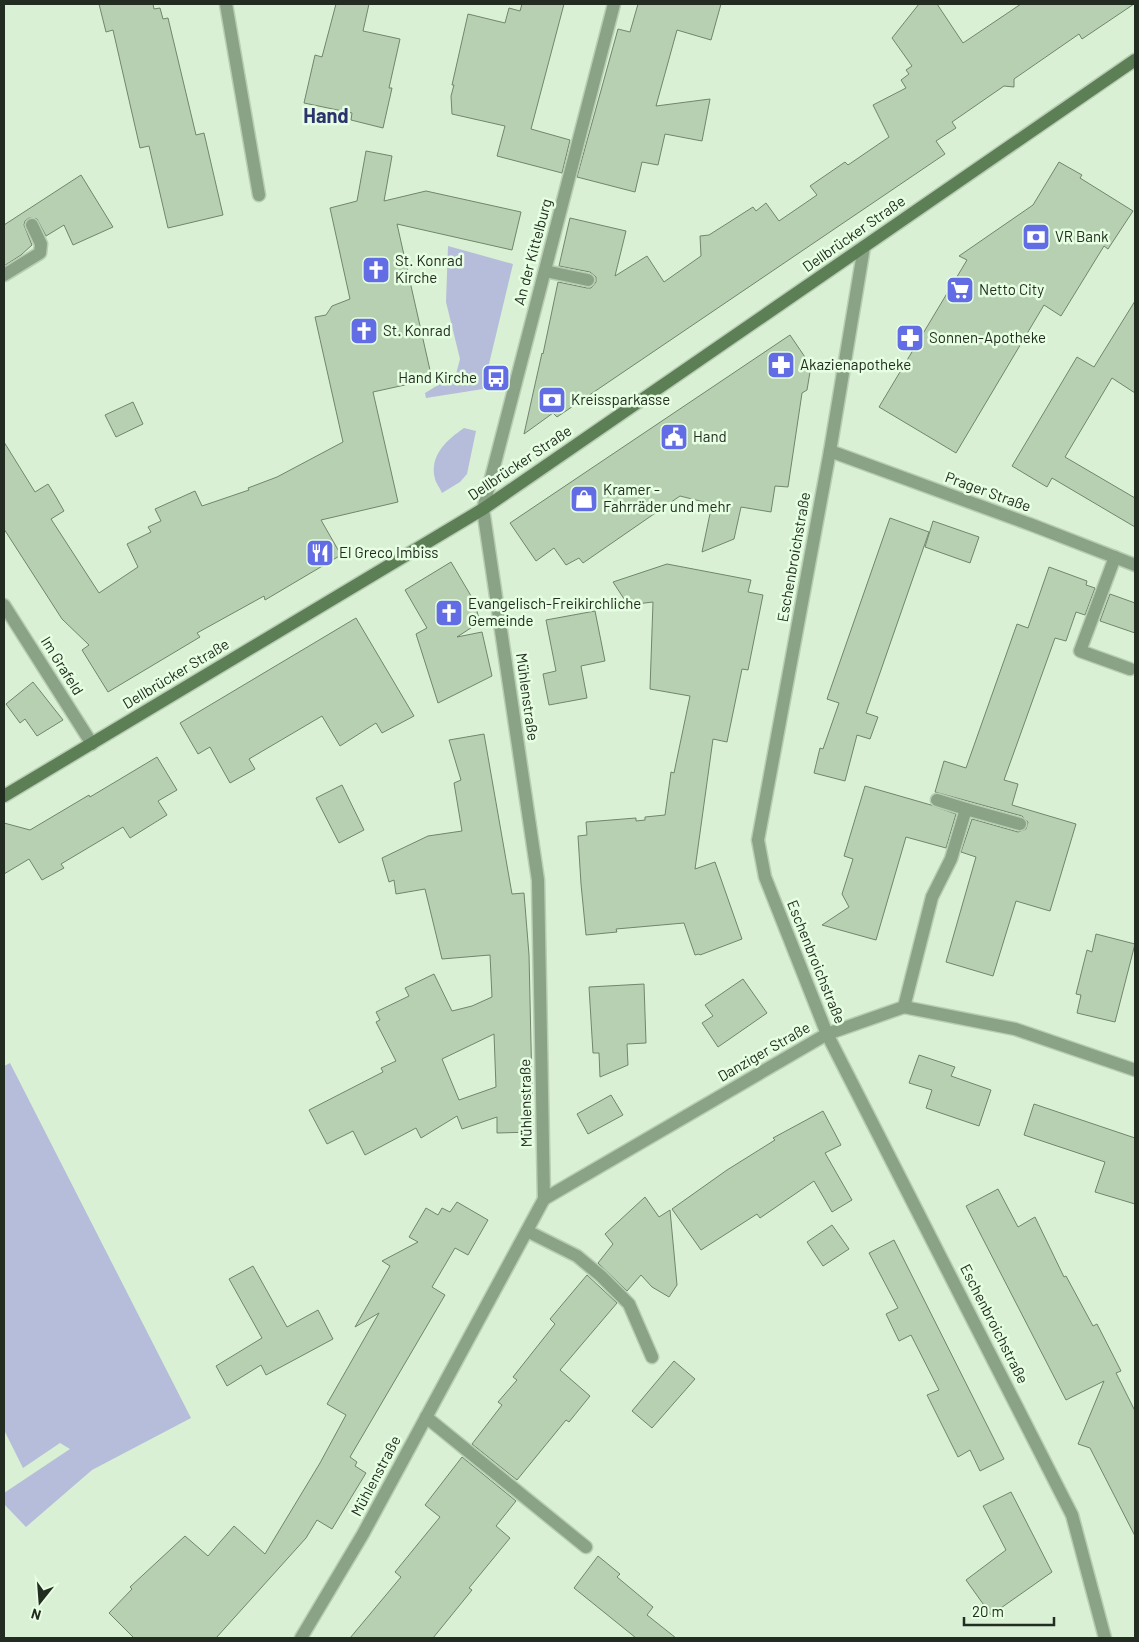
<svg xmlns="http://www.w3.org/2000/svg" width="1139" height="1642" viewBox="0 0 1139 1642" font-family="Barlow,sans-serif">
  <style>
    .green { fill: #b6bdda }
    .building { fill: #b7d0b1; stroke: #71866c; fill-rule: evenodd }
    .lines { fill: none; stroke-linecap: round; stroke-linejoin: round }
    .lane-casing { stroke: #b8cdb4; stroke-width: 15 }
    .street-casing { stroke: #b8cdb4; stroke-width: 15 }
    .secondary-casing { stroke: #b8cdb4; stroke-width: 15 }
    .lane { stroke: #8aa285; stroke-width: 12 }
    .street { stroke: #8aa285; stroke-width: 12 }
    .secondary { stroke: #5d7f55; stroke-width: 12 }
    .labels { text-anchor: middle; stroke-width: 5; stroke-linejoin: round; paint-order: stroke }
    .street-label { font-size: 15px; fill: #232c21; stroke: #e6fee1 }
    .poi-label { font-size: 15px; fill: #232c21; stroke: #e6fee1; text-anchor: start }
    .district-label { font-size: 20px; font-weight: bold; fill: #2d336e; stroke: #e6fee1 }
  </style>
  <rect width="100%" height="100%" fill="#d9f0d4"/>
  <g class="green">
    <path d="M 448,246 L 513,264 L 483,389 L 426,398 L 425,393 L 456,374 L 460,359 L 446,302 Z"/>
    <path d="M 464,428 L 476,431 L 467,474 L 460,482 L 442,493 C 440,488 436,483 435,479 C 429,455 447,440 464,428 Z"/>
    <path d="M 10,1063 L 191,1418 L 92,1470 L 26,1527 L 4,1504 L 4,1493 L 70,1449 L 60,1443 L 23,1468 L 4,1430 L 4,1066 Z"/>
  </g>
  <g class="building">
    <path d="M 99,4 L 153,4 L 154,9 L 160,8 L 163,19 L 168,18 L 196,135 L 204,133 L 223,215 L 168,228 L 149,146 L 140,148 L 113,30 L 106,32 Z"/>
    <path d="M 336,4 L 369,4 L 363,31 L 400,39 L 389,88 L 392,88 L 383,128 L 351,120 L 352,113 L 304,103 L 315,55 L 322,57 Z"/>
    <path d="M 522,4 L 564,4 L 531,129 L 570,140 L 562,173 L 497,156 L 505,126 L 452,114 L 451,96 L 454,85 L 452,85 L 468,14 L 505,23 L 509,8 L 520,11 Z"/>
    <path d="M 638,4 L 721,4 L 711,40 L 677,30 L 656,106 L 710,99 L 702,141 L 665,134 L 658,165 L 642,162 L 635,192 L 577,177 L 618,29 L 630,32 Z"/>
    <path d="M 919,4 L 937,4 L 963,43 L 1021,4 L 1134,4 L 1082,39 L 1079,34 L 1014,79 L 1014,87 L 1004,86 L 952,122 L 956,128 L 936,141 L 945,154 L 557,417 L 553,413 L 524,434 L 542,353 L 543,354 L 558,282 L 587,288 L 591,288 L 596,282 L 596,277 L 590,272 L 559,266 L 570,218 L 626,231 L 615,276 L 647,256 L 664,282 L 701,256 L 700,236 L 709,235 L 753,207 L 756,211 L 766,203 L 779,221 L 817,195 L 810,186 L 845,162 L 848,165 L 889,137 L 873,105 L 906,88 L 901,80 L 909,74 L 906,70 L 912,66 L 892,38 Z"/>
    <path d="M 366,151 L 392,156 L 384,201 L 426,191 L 521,212 L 512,250 L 397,224 L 432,379 L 373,392 L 398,502 L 321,520 L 341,555 L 265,600 L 264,596 L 197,633 L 200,637 L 108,692 L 82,650 L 89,645 L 62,619 L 4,529 L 4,442 L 35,492 L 48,484 L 56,497 L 64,511 L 51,519 L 99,593 L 138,567 L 127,544 L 151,532 L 148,527 L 161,521 L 155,509 L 195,491 L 202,506 L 249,490 L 248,488 L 277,477 L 343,442 L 315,317 L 326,315 L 332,306 L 350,299 L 330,208 L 357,201 Z"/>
    <path d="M 1059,162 L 1082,175 L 1080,178 L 1133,211 L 1108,249 L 1104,246 L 1061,316 L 1044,305 L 956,453 L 879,407 L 967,260 L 959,256 L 1033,205 Z"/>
    <path d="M 81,175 L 113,227 L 73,245 L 64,225 L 46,236 L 37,219 L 29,218 L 25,221 L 24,225 L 32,245 L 21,255 L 4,266 L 4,225 Z"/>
    <path d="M 1135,301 L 1135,393 L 1112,378 L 1065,457 L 1135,498 L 1135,527 L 1052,478 L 1047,487 L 1012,466 L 1077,357 L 1094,367 Z"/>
    <path d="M 790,335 L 811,366 L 807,390 L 802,393 L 788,487 L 775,486 L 771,512 L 741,507 L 734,539 L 702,552 L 712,504 L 680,496 L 583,563 L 579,558 L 566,565 L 554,548 L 536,561 L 510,523 Z"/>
    <path d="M 133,402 L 143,424 L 116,437 L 105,415 Z"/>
    <path d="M 890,518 L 929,532 L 866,713 L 878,717 L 870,739 L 857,735 L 845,781 L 814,773 L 820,748 L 823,749 L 839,703 L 827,699 Z"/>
    <path d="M 933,521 L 979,537 L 970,563 L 925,547 Z"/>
    <path d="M 451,562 L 474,601 L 480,622 L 457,637 L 482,632 L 492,676 L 438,703 L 416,634 L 427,628 L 405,590 Z"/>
    <path d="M 667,564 L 751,580 L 748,592 L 763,595 L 748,670 L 742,669 L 727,742 L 713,739 L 695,869 L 715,862 L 742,939 L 700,955 L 699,954 L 695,955 L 684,923 L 616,929 L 617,932 L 586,935 L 581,884 L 578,836 L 587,835 L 586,822 L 636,818 L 636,821 L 645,820 L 645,817 L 665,815 L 671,772 L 674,773 L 690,696 L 650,689 L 653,602 L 628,605 L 613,582 Z"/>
    <path d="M 1049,567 L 1087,581 L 1086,585 L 1095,588 L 1085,615 L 1076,612 L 1066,641 L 1055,638 L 1004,780 L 1018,784 L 1012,805 L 1076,824 L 1050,911 L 1016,901 L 993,976 L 946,962 L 976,857 L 961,852 L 972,819 L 1018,832 L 1026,829 L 1028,822 L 1022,816 L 935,792 L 944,761 L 966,768 L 1017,624 L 1028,628 Z"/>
    <path d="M 1110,594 L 1135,603 L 1135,633 L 1100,621 Z"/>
    <path d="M 595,611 L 605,661 L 581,666 L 587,698 L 549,705 L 543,674 L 556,671 L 546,620 Z"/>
    <path d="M 356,618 L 414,716 L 382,733 L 376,723 L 340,746 L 322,716 L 249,759 L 255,769 L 230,783 L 210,747 L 198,754 L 180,723 Z"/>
    <path d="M 33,682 L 63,720 L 37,736 L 25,719 L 20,723 L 6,704 Z"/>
    <path d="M 484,734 L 512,894 L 524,893 L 529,955 L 533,1132 L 497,1133 L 497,1117 L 462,1129 L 457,1116 L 421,1138 L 416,1128 L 365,1155 L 353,1131 L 327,1144 L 309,1110 L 383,1072 L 381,1068 L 396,1061 L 376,1022 L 380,1020 L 376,1012 L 409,996 L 405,988 L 434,974 L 452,1011 L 472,1006 L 492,997 L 490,955 L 442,959 L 425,889 L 396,894 L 394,880 L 389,882 L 382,858 L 428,836 L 462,831 L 454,783 L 461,780 L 449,740 ZM 494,1034 L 496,1087 L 459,1100 L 442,1059 Z"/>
    <path d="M 157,757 L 177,790 L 158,801 L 167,815 L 130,838 L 123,827 L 61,864 L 64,868 L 42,880 L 29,859 L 4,874 L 4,823 L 30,830 L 89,795 L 90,797 Z"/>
    <path d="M 342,785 L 364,830 L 339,843 L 316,798 Z"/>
    <path d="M 865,786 L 931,805 L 956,814 L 946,848 L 906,837 L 876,940 L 822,925 L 849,907 L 842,894 L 853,859 L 844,856 Z"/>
    <path d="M 1096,934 L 1135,944 L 1115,1022 L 1077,1013 L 1081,995 L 1076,994 L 1087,950 L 1092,952 Z"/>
    <path d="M 743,979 L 767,1013 L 718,1047 L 702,1023 L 713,1016 L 705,1005 Z"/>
    <path d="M 644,984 L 646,1043 L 627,1044 L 628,1065 L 600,1077 L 599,1053 L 593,1053 L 589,987 Z"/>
    <path d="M 919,1055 L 955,1067 L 951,1076 L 991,1090 L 979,1126 L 926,1108 L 932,1090 L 909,1083 Z"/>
    <path d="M 611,1095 L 623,1115 L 588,1134 L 577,1114 Z"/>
    <path d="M 1034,1104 L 1135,1138 L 1135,1204 L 1095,1192 L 1105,1162 L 1024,1135 Z"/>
    <path d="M 823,1111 L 841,1145 L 825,1153 L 852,1200 L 832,1212 L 814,1181 L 760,1218 L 757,1214 L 701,1250 L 672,1209 L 727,1170 L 775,1140 L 773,1138 Z"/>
    <path d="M 998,1189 L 1018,1227 L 1035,1217 L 1064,1277 L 1066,1276 L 1093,1326 L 1097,1324 L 1121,1371 L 1116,1373 L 1135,1411 L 1135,1536 L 1090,1448 L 1078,1444 L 1104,1381 L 1066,1400 L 966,1206 Z"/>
    <path d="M 645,1197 L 659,1217 L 670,1210 L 677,1285 L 669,1297 L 652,1287 L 641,1275 L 627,1291 L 598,1263 L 613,1244 L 605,1234 Z"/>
    <path d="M 457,1202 L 488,1220 L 468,1255 L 455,1248 L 432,1287 L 445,1295 L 350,1457 L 357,1462 L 355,1466 L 366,1473 L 332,1529 L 317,1520 L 306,1538 L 216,1638 L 134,1638 L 109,1613 L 132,1589 L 130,1587 L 185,1536 L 208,1556 L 234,1526 L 265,1554 L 320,1463 L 346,1415 L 327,1404 L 379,1313 L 355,1327 L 390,1266 L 382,1261 L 418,1242 L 409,1237 L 426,1208 L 438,1215 L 442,1208 L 450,1212 Z"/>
    <path d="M 832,1225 L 849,1249 L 823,1266 L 807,1242 Z"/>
    <path d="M 894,1240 L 1004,1459 L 980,1471 L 970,1450 L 958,1457 L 927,1395 L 939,1390 L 911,1335 L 899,1341 L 886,1314 L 898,1308 L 869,1253 Z"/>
    <path d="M 253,1266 L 287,1327 L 318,1310 L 333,1339 L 266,1375 L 261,1365 L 227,1386 L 216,1366 L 262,1338 L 229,1279 Z"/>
    <path d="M 587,1275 L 617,1303 L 560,1370 L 590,1396 L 569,1422 L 566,1420 L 517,1480 L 472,1444 L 502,1405 L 498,1402 L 517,1380 L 513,1377 L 555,1324 L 550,1319 Z"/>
    <path d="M 674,1361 L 695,1379 L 652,1428 L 632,1411 Z"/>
    <path d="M 462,1457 L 516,1501 L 496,1526 L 510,1538 L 469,1588 L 472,1590 L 433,1638 L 350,1638 L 401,1577 L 395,1572 L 440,1517 L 425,1505 Z"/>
    <path d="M 1011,1492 L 1052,1572 L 991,1615 L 966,1580 L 1006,1550 L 983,1506 Z"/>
    <path d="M 598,1556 L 620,1574 L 617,1577 L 653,1607 L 647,1615 L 676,1638 L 636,1638 L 574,1588 Z"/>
  </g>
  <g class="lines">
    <defs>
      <g id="lane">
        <path d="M 545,271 L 588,280"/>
        <path d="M 4,275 L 40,253 L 41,244 L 32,225"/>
        <path d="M 1115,557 L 1080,651 L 1130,669"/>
        <path d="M 937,800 L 966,809"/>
        <path d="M 904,1007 L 932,897 L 951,859 L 966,809 L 1020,824"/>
        <path d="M 527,1231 L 577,1256 L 601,1276 L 629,1304 L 652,1357"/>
        <path d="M 426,1417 L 586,1547"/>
      </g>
      <g id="street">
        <path d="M 226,4 L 259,195"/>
        <path d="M 864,247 L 830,451 L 758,840 L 765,877 L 827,1034 L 1072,1515 L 1105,1638"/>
        <path d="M 830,451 L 1032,525 L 1135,565"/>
        <path d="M 4,605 L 92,744"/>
        <path d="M 544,1199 L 827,1034 L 904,1007 L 1015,1029 L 1135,1070"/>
        <path d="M 301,1638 L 363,1534 L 544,1199 L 538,880 L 483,509 L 614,4"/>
      </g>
      <path id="secondary" d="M 4,796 L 483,509 L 1135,60"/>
    </defs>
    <use href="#lane" class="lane-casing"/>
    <use href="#street" class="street-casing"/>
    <use href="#secondary" class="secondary-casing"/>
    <use href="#lane" class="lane"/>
    <use href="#street" class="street"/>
    <use href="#secondary" class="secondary"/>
  </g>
  <defs>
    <symbol id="bank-square" viewBox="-11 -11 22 22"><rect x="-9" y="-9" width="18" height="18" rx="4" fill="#626ce5" stroke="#e6fee1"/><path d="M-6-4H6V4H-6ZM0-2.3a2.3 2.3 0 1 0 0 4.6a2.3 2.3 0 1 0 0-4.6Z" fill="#fff"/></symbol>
    <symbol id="church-square" viewBox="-11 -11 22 22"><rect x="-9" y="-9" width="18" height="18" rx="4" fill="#626ce5" stroke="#e6fee1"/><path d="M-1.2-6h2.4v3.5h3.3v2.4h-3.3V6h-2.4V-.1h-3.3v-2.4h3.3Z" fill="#fff"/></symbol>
    <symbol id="supermarket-square" viewBox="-11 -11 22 22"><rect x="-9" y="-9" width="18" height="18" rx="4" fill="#626ce5" stroke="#e6fee1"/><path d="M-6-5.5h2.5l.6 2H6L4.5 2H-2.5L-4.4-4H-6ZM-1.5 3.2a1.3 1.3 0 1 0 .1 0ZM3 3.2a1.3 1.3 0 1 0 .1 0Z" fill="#fff"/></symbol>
    <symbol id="pharmacy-square" viewBox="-11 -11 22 22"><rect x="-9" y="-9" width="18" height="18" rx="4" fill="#626ce5" stroke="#e6fee1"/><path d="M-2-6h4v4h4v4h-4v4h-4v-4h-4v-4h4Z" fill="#fff"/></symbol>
    <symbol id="bus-square" viewBox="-11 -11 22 22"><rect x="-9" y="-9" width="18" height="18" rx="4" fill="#626ce5" stroke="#e6fee1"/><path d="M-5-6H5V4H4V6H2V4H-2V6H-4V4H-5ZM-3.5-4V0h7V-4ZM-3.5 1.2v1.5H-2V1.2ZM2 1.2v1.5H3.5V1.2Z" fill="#fff"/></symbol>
    <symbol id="civic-square" viewBox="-11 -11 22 22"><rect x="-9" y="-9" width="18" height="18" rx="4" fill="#626ce5" stroke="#e6fee1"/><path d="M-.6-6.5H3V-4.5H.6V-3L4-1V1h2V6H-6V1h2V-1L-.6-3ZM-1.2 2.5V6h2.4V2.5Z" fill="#fff"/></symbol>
    <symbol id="shop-square" viewBox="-11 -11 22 22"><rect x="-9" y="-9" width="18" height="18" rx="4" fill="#626ce5" stroke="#e6fee1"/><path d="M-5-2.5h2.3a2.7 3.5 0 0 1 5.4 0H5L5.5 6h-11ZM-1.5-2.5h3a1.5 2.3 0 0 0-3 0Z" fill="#fff"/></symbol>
    <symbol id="restaurant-square" viewBox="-11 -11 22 22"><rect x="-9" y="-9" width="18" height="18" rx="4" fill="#626ce5" stroke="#e6fee1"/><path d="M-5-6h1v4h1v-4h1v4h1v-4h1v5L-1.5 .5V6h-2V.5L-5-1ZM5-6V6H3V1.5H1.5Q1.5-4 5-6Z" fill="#fff"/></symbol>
  </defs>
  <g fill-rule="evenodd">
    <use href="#bank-square" x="1020" y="221" width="32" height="32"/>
    <use href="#church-square" x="360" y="254" width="32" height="32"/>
    <use href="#supermarket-square" x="944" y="274" width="32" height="32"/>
    <use href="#church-square" x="348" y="315" width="32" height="32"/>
    <use href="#pharmacy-square" x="894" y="322" width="32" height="32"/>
    <use href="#pharmacy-square" x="765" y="349" width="32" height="32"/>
    <use href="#bus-square" x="480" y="362" width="32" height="32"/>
    <use href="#bank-square" x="536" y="384" width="32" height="32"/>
    <use href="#civic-square" x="658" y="421" width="32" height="32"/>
    <use href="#shop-square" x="568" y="483" width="32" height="32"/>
    <use href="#restaurant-square" x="304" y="537" width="32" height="32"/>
    <use href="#church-square" x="433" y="597" width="32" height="32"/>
  </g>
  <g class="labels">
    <g class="street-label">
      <text transform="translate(854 234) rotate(-35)" y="5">Dellbrücker Straße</text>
      <text transform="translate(533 252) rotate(-75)" y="5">An der Kittelburg</text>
      <text transform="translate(520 463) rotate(-34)" y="5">Dellbrücker Straße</text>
      <text transform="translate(988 492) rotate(20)" y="5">Prager Straße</text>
      <text transform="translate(794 557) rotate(-80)" y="5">Eschenbroichstraße</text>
      <text transform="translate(62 666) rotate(58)" y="5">Im Grafeld</text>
      <text transform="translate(176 674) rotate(-31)" y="5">Dellbrücker Straße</text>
      <text transform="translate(527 697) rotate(82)" y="5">Mühlenstraße</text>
      <text transform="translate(816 962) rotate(68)" y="5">Eschenbroichstraße</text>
      <text transform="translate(764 1052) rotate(-30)" y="5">Danziger Straße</text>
      <text transform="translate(526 1103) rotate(-91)" y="5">Mühlenstraße</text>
      <text transform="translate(994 1324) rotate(63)" y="5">Eschenbroichstraße</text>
      <text transform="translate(376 1476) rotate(-62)" y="5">Mühlenstraße</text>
    </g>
    <g class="poi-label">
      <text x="1055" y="242">VR Bank</text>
      <text x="395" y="266">St. Konrad<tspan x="395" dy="17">Kirche</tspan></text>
      <text x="979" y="295">Netto City</text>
      <text x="383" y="336">St. Konrad</text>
      <text x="929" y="343">Sonnen-Apotheke</text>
      <text x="800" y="370">Akazienapotheke</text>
      <text x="477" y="383" text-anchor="end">Hand Kirche</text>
      <text x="571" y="405">Kreissparkasse</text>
      <text x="693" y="442">Hand</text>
      <text x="603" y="495">Kramer -<tspan x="603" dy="17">Fahrräder und mehr</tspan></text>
      <text x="339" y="558">El Greco Imbiss</text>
      <text x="468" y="609">Evangelisch-Freikirchliche<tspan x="468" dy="17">Gemeinde</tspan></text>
    </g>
    <g class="district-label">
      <text x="326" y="123">Hand</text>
    </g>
  </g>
  <rect width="1139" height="1642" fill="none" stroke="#232c21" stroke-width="10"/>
  <g transform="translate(40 1602) rotate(197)" stroke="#e6fee1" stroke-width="4" paint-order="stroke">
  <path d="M0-4L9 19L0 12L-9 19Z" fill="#232c21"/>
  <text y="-8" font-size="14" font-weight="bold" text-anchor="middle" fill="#232c21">N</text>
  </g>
  <path d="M964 1617v8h90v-8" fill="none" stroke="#232c21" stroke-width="2.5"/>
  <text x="972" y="1617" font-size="15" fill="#232c21" stroke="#e6fee1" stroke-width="4" paint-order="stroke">20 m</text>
</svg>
